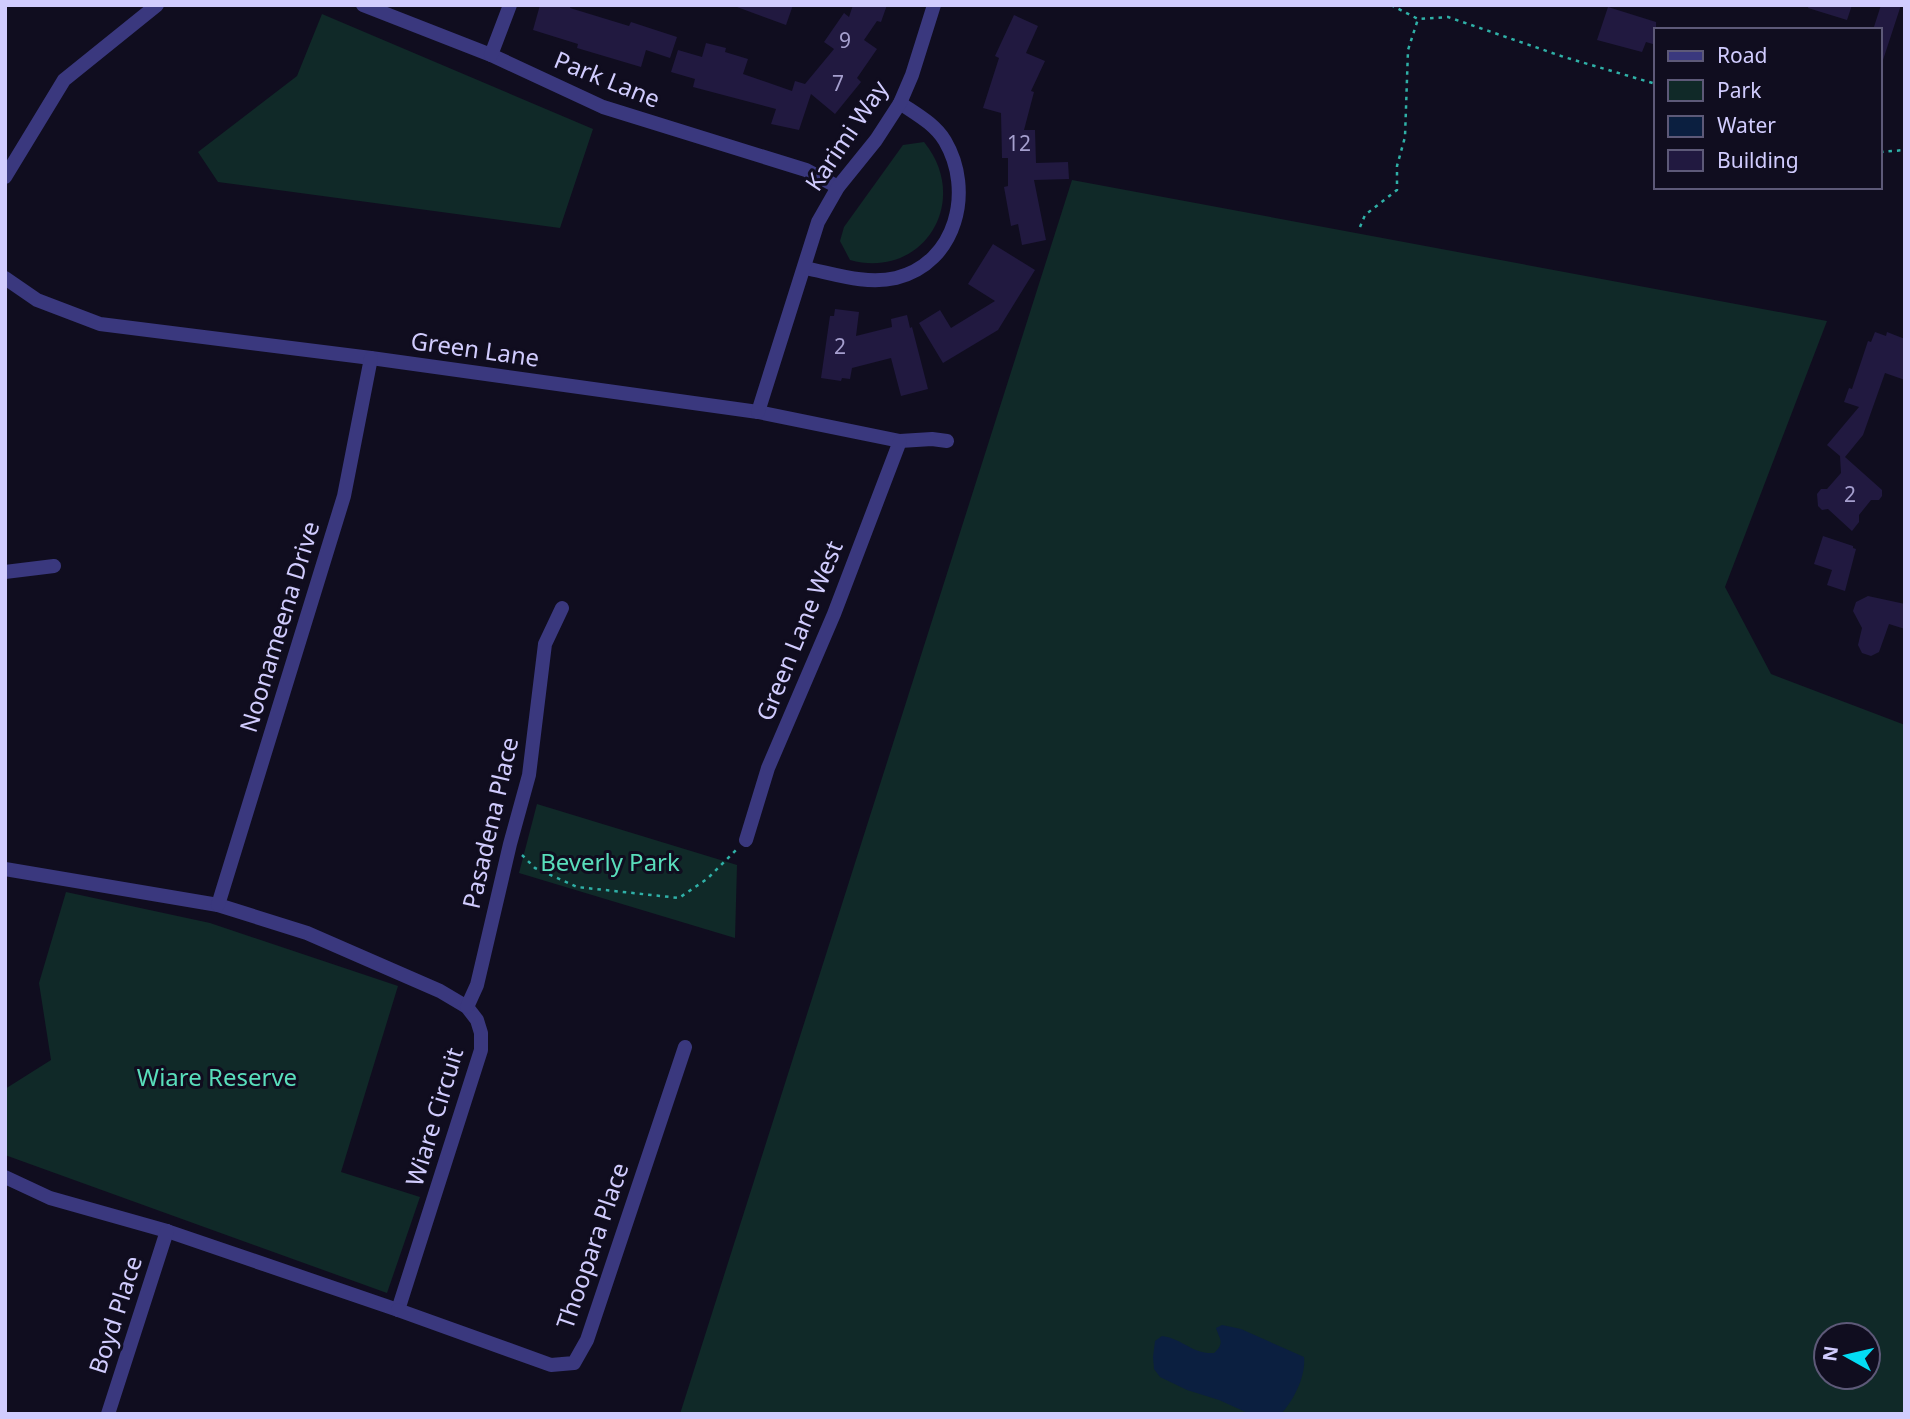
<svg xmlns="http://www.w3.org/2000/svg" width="1910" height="1419" viewBox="0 0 1910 1419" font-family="'Noto Sans',sans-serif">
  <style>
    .green { fill: #102928; fill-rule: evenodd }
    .water { fill: #0b1f40 }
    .building { fill: #211940 }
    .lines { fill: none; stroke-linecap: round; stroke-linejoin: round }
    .path { stroke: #2fb0a7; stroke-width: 2.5; stroke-dasharray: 3.5 5; stroke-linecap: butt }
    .street { stroke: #3a387e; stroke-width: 14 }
    .labels { text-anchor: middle; stroke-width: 6; stroke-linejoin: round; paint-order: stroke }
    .number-label { font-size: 21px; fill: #a59fce }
    .street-label { font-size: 24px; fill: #d1ccfe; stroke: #100d1f }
    .park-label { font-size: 24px; fill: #59ddbb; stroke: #100d1f }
  </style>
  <rect width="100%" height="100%" fill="#100d1f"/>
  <g class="green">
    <path d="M 322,14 L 593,129 L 560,228 L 218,182 L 198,152 L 297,76 Z"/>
    <path d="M 924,142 C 972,201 923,280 850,260 L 840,241 L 844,227 L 903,145 Z"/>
    <path d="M 1072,180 L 1827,321 L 1725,587 L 1771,674 L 1905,725 L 1905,1414 L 680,1414 ZM 1826,1335 L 1868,1335 L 1868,1377 L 1826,1377 Z"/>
    <path d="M 537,804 L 737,865 L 735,938 L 519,873 Z"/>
    <path d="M 66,892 L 210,923 L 398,986 L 341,1172 L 420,1197 L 387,1293 L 5,1155 L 5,1089 L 51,1060 L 39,983 Z"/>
  </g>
  <path class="water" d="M 1222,1325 L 1241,1329 L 1304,1357 C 1306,1376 1294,1400 1281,1414 L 1250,1414 L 1219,1400 L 1187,1390 L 1160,1377 L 1154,1369 L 1153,1357 L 1155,1341 L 1162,1336 C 1184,1339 1191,1354 1214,1353 C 1225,1343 1220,1340 1216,1328 Z"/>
  <g class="building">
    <path d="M 540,5 L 571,5 L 570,8 L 629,26 L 631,22 L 677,37 L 670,58 L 646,50 L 641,67 L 577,48 L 578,44 L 533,30 Z"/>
    <path d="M 737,5 L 793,5 L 786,25 L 737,7 Z"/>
    <path d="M 853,5 L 887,5 L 881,22 L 877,21 L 864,40 L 877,49 L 857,78 L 861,82 L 835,114 L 811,94 L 799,130 L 771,124 L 776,109 L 693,87 L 695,79 L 671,72 L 678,50 L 702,57 L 706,43 L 726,48 L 725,52 L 748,59 L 743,74 L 792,91 L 795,81 L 805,84 L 834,49 L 824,42 L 844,13 L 849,17 Z"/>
    <path d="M 1809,5 L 1852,5 L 1847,20 L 1808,8 Z"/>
    <path d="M 1881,5 L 1901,5 L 1883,60 L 1880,60 L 1880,30 L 1873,30 Z"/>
    <path d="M 1608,7 L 1656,22 L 1656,45 L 1646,42 L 1642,52 L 1597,40 Z"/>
    <path d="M 1014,15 L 1038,26 L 1026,53 L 1045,61 L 1031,91 L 1034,92 L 1024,130 L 1035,130 L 1036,163 L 1068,162 L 1069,179 L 1034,180 L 1046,240 L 1022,245 L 1018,224 L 1011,226 L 1004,187 L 1008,186 L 1008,158 L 1002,158 L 1001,113 L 983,108 L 999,58 L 995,56 Z"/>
    <path d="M 993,244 L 1035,270 L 998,330 L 943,363 L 919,323 L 940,310 L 951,328 L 995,301 L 968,284 Z"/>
    <path d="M 835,309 L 859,312 L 856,336 L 892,327 L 891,319 L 907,315 L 910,328 L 912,327 L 928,389 L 901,396 L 891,358 L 852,368 L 850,379 L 842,378 L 841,381 L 821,378 L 830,316 L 834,316 Z"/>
    <path d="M 1875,332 L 1886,336 L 1887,332 L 1905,339 L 1905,380 L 1885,373 L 1863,435 L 1845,457 L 1882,490 L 1882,496 L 1879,500 L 1871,500 L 1859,515 L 1859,522 L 1852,531 L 1828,509 L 1822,510 L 1818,506 L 1817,494 L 1821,489 L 1827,489 L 1841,473 L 1840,456 L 1827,445 L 1859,407 L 1844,402 L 1849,388 L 1852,389 L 1868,341 L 1871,342 Z"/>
    <path d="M 1823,536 L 1853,546 L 1853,548 L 1856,549 L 1845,591 L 1827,585 L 1832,570 L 1814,564 Z"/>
    <path d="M 1868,596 L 1905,604 L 1905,629 L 1889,624 L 1879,652 L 1871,656 L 1862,653 L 1858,645 L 1862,628 L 1853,611 L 1856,602 Z"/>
  </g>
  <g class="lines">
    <g class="path">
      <path d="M 1391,5 L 1418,19 L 1448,17 L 1564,57 L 1656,84"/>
      <path d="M 1880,152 L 1905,150"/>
      <path d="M 1360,227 L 1365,215 L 1397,190 L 1397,166 L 1405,137 L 1408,50 L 1418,19"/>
      <path d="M 522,855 L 535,868 L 577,887 L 679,898 L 707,879 L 736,850"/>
    </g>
    <g class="street">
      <path d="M 363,5 L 491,55 L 603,107 L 806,170 L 838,187"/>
      <path d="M 491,55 L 510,5"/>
      <path d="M 5,177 L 64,80 L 157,5"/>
      <path d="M 805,268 C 835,274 866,285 896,278 C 957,263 974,190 945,141 C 935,124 916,114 900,103"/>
      <path d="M 5,278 L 37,300 L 100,324 L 371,358 L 758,412 L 900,441 L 932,439 L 947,441"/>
      <path d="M 758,412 L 818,222 L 838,187 L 876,140 L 900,103 L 912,75 L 934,5"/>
      <path d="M 5,572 L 54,566"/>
      <path d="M 746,840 L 768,768 L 834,614 L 900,441"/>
      <path d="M 5,869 L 218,905 L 307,933 L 440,991 L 467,1007 L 477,1020 L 481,1033 L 481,1050 L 398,1310 L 167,1231 L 50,1198 L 5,1177"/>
      <path d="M 218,905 L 344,496 L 371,358"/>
      <path d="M 467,1007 L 477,985 L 510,844 L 529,775 L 545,644 L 562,608"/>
      <path d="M 398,1310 L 551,1365 L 574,1363 L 587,1340 L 685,1047"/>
      <path d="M 108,1414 L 167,1231"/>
    </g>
  </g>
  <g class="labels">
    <g class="number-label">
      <text x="845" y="48">9</text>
      <text x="838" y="91">7</text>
      <text x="1019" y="151">12</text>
      <text x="840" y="354">2</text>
      <text x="1850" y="502">2</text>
    </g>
    <g class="street-label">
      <text transform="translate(607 80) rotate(22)" y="8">Park Lane</text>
      <text transform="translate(847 136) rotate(-56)" y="8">Karimi Way</text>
      <text transform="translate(475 350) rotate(8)" y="8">Green Lane</text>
      <text transform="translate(280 627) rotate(-73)" y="8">Noonameena Drive</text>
      <text transform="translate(800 631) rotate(-68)" y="8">Green Lane West</text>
      <text transform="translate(491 823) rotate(-77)" y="8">Pasadena Place</text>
      <text transform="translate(435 1117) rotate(-73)" y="8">Wiare Circuit</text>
      <text transform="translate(593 1246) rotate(-71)" y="8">Thoopara Place</text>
      <text transform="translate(116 1315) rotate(-72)" y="8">Boyd Place</text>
    </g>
    <g class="park-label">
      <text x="610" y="871">Beverly Park</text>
      <text x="217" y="1086">Wiare Reserve</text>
    </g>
  </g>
  <rect width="1910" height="1419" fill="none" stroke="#d1ccfe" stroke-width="14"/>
  <rect x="1654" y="28" width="228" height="161" fill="#100d1f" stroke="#5d5978" stroke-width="2"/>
  <rect x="1668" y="51" width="35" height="10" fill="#3a387e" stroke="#5d5978" stroke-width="2"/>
  <text x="1717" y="63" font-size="21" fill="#d1ccfe">Road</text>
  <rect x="1668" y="80" width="35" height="21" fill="#102928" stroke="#5d5978" stroke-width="2"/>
  <text x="1717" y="98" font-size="21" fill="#d1ccfe">Park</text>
  <rect x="1668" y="116" width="35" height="21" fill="#0b1f40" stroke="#5d5978" stroke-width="2"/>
  <text x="1717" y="133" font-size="21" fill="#d1ccfe">Water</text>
  <rect x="1668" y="150" width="35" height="21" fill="#211940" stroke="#5d5978" stroke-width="2"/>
  <text x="1717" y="168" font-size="21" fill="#d1ccfe">Building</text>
  <g transform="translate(1847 1356) rotate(278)"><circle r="33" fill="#100d1f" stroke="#5d5978" stroke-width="2"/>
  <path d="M0-5L12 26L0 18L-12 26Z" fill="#03ddf4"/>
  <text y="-10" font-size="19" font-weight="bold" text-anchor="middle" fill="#d1ccfe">N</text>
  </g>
</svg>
